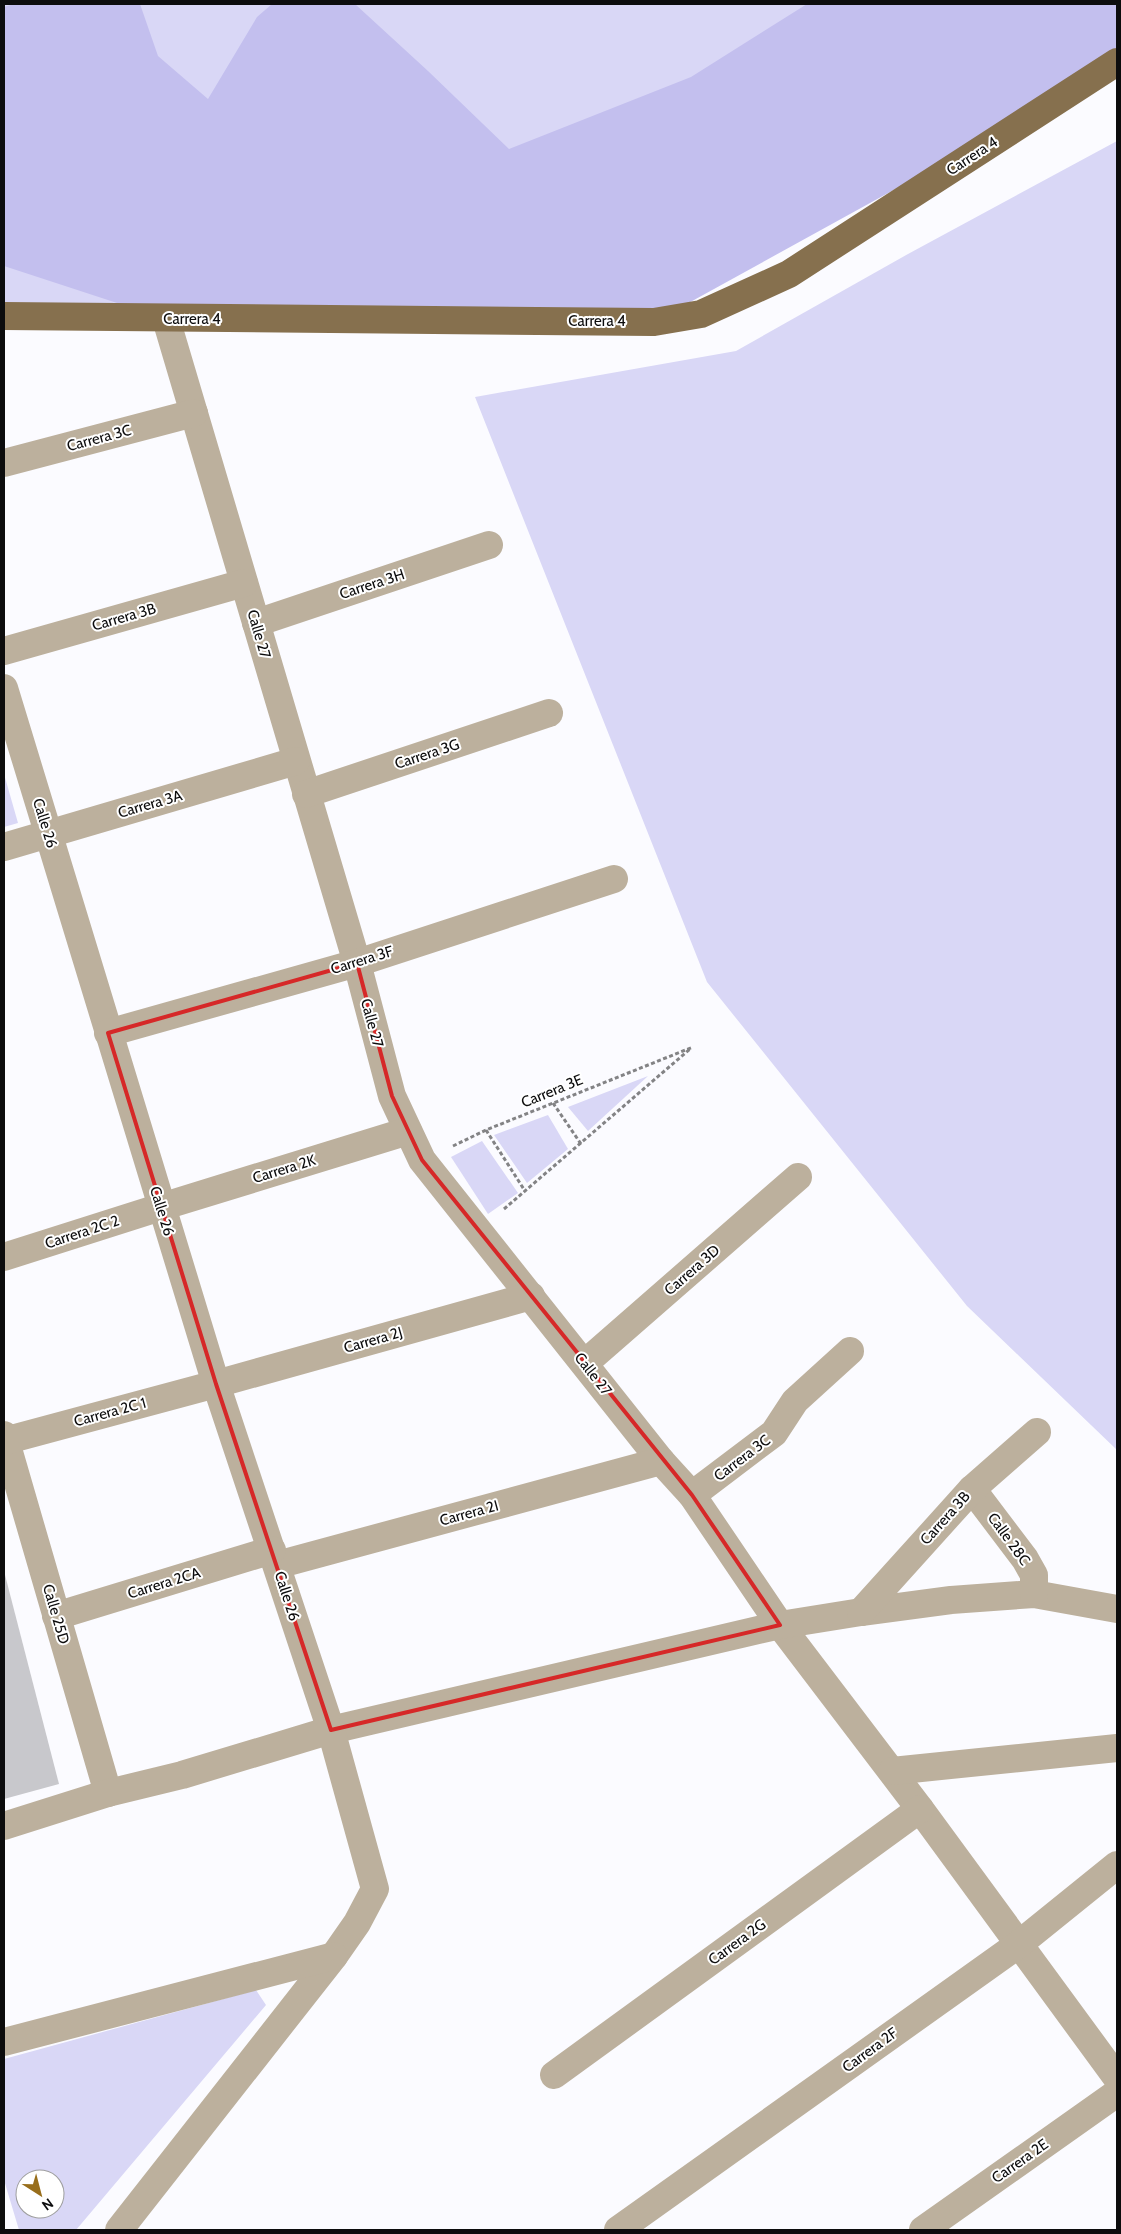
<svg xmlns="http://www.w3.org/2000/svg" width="1121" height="2234" viewBox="0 0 1121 2234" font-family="Cabin,sans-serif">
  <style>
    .green { fill: #d9d7f6; fill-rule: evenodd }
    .forest { fill: #c3bfee }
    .building { fill: #c8c8cc }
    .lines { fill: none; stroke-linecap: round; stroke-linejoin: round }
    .path { stroke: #838385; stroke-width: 3; stroke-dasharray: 4 2.5; stroke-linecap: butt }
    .minor { stroke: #bcb09d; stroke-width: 28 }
    .major { stroke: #86704e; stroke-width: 28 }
    .marked { fill: none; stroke: #d62828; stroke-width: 4; stroke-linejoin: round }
    .labels { text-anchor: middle; stroke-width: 4; stroke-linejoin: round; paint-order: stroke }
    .street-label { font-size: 15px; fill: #0c0c0d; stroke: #fff }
  </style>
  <rect width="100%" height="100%" fill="#fbfbff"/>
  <g class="green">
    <path d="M 4,4 L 1117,4 L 654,322 L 4,312 Z"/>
    <path d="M 1117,141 L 1117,1450 L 967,1306 L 707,982 L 475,397 L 736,351 L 908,254 Z"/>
    <path d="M 4,774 L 18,823 L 4,827 Z"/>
    <path d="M 648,1076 L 588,1131 L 568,1107 Z"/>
    <path d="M 548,1115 L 568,1149 L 527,1183 L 494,1135 Z"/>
    <path d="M 482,1141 L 518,1193 L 488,1214 L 451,1157 Z"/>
    <path d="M 256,1990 L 266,2005 L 76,2230 L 19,2230 L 4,2180 L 4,2059 ZM 25,2179 L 55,2179 L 55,2209 L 25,2209 Z"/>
  </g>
  <path class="forest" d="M 14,4 L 140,4 L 158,56 L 208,99 L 257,17 L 272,4 L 355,4 L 428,71 L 509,149 L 691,77 L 807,4 L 1117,4 L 1117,62 L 1066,95 L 654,322 L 166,319 L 4,266 L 4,7 Z"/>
  <path class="building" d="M 4,1571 L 59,1784 L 4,1799 Z"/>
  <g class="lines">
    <g class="path">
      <path d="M 553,1103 L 581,1144"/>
      <path d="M 486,1130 L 525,1191"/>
      <path d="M 453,1146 L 486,1130 L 693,1047"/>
      <path d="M 504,1209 L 690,1049"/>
    </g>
    <g class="minor">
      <path d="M 166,319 L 357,963 L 392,1096 L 422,1160 L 661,1461 L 692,1495 L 780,1625 L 920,1809 L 1117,2078"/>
      <path d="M 4,463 L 194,413"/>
      <path d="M 256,623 L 489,545"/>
      <path d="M 4,651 L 244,583"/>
      <path d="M 4,688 L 216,1384 L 331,1730 L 780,1625 L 861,1612 L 951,1600 L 1034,1594 L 1117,1609"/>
      <path d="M 306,794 L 549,713"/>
      <path d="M 4,847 L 296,761"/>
      <path d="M 108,1033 L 357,963 L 614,879"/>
      <path d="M 4,1257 L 161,1207 L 408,1131"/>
      <path d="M 585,1363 L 798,1177"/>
      <path d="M 4,1435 L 108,1793"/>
      <path d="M 4,1441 L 216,1384 L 531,1296"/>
      <path d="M 972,1489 L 1025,1559 L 1034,1575 L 1034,1594"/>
      <path d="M 692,1495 L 774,1433 L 795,1401 L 850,1351"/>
      <path d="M 277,1565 L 661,1461"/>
      <path d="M 861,1612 L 972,1489 L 1037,1432"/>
      <path d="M 56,1616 L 272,1550"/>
      <path d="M 892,1771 L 1117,1748"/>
      <path d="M 4,1826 L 108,1793 L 182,1775 L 331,1730 L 375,1889 L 357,1923 L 334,1956 L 119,2230"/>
      <path d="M 4,2042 L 334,1956"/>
      <path d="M 554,2075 L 920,1809"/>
      <path d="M 618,2230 L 1019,1944 L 1117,1865"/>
      <path d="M 923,2230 L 1117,2093"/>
    </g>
    <path class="major" d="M 4,316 L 654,322 L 701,314 L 789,274 L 1117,62"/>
  </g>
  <path class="marked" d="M 357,963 L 392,1096 L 422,1160 L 692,1495 L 780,1625 L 331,1730 L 216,1384 L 108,1033 Z"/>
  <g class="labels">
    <g class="street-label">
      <text transform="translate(972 156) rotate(-33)" y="5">Carrera 4</text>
      <text x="192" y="324">Carrera 4</text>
      <text x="597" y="326">Carrera 4</text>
      <text transform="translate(99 438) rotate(-15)" y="5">Carrera 3C</text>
      <text transform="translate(372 584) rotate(-18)" y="5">Carrera 3H</text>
      <text transform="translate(124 617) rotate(-16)" y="5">Carrera 3B</text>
      <text transform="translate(259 634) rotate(74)" y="5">Calle 27</text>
      <text transform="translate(427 754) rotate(-18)" y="5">Carrera 3G</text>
      <text transform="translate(150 804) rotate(-16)" y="5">Carrera 3A</text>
      <text transform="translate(45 823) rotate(73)" y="5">Calle 26</text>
      <text transform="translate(362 960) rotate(-17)" y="5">Carrera 3F</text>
      <text transform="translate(372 1023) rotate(75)" y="5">Calle 27</text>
      <text transform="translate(552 1091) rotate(-22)" y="5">Carrera 3E</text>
      <text transform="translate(284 1169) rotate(-17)" y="5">Carrera 2K</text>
      <text transform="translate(162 1211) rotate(73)" y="5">Calle 26</text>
      <text transform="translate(82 1232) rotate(-18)" y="5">Carrera 2C 2</text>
      <text transform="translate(692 1270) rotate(-41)" y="5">Carrera 3D</text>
      <text transform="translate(373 1340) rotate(-16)" y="5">Carrera 2J</text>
      <text transform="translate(593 1374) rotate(52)" y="5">Calle 27</text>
      <text transform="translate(110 1412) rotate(-15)" y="5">Carrera 2C 1</text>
      <text transform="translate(742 1458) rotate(-37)" y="5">Carrera 3C</text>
      <text transform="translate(469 1513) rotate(-15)" y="5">Carrera 2I</text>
      <text transform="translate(945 1518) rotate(-48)" y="5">Carrera 3B</text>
      <text transform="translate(1009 1539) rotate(54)" y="5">Calle 28C</text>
      <text transform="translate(164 1583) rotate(-17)" y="5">Carrera 2CA</text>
      <text transform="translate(287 1596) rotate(72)" y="5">Calle 26</text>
      <text transform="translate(56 1614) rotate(74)" y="5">Calle 25D</text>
      <text transform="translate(737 1942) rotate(-36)" y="5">Carrera 2G</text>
      <text transform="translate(870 2050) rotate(-36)" y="5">Carrera 2F</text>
      <text transform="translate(1020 2161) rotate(-35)" y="5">Carrera 2E</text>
    </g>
  </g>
  <rect width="1121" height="2234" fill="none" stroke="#0c0c0d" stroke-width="10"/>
  <g transform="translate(40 2194) rotate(144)"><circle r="24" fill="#ffffff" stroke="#9e9e9e"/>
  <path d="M0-4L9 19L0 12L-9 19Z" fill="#986e1b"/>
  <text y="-8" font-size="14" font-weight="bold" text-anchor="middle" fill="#0c0c0d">N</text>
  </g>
</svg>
